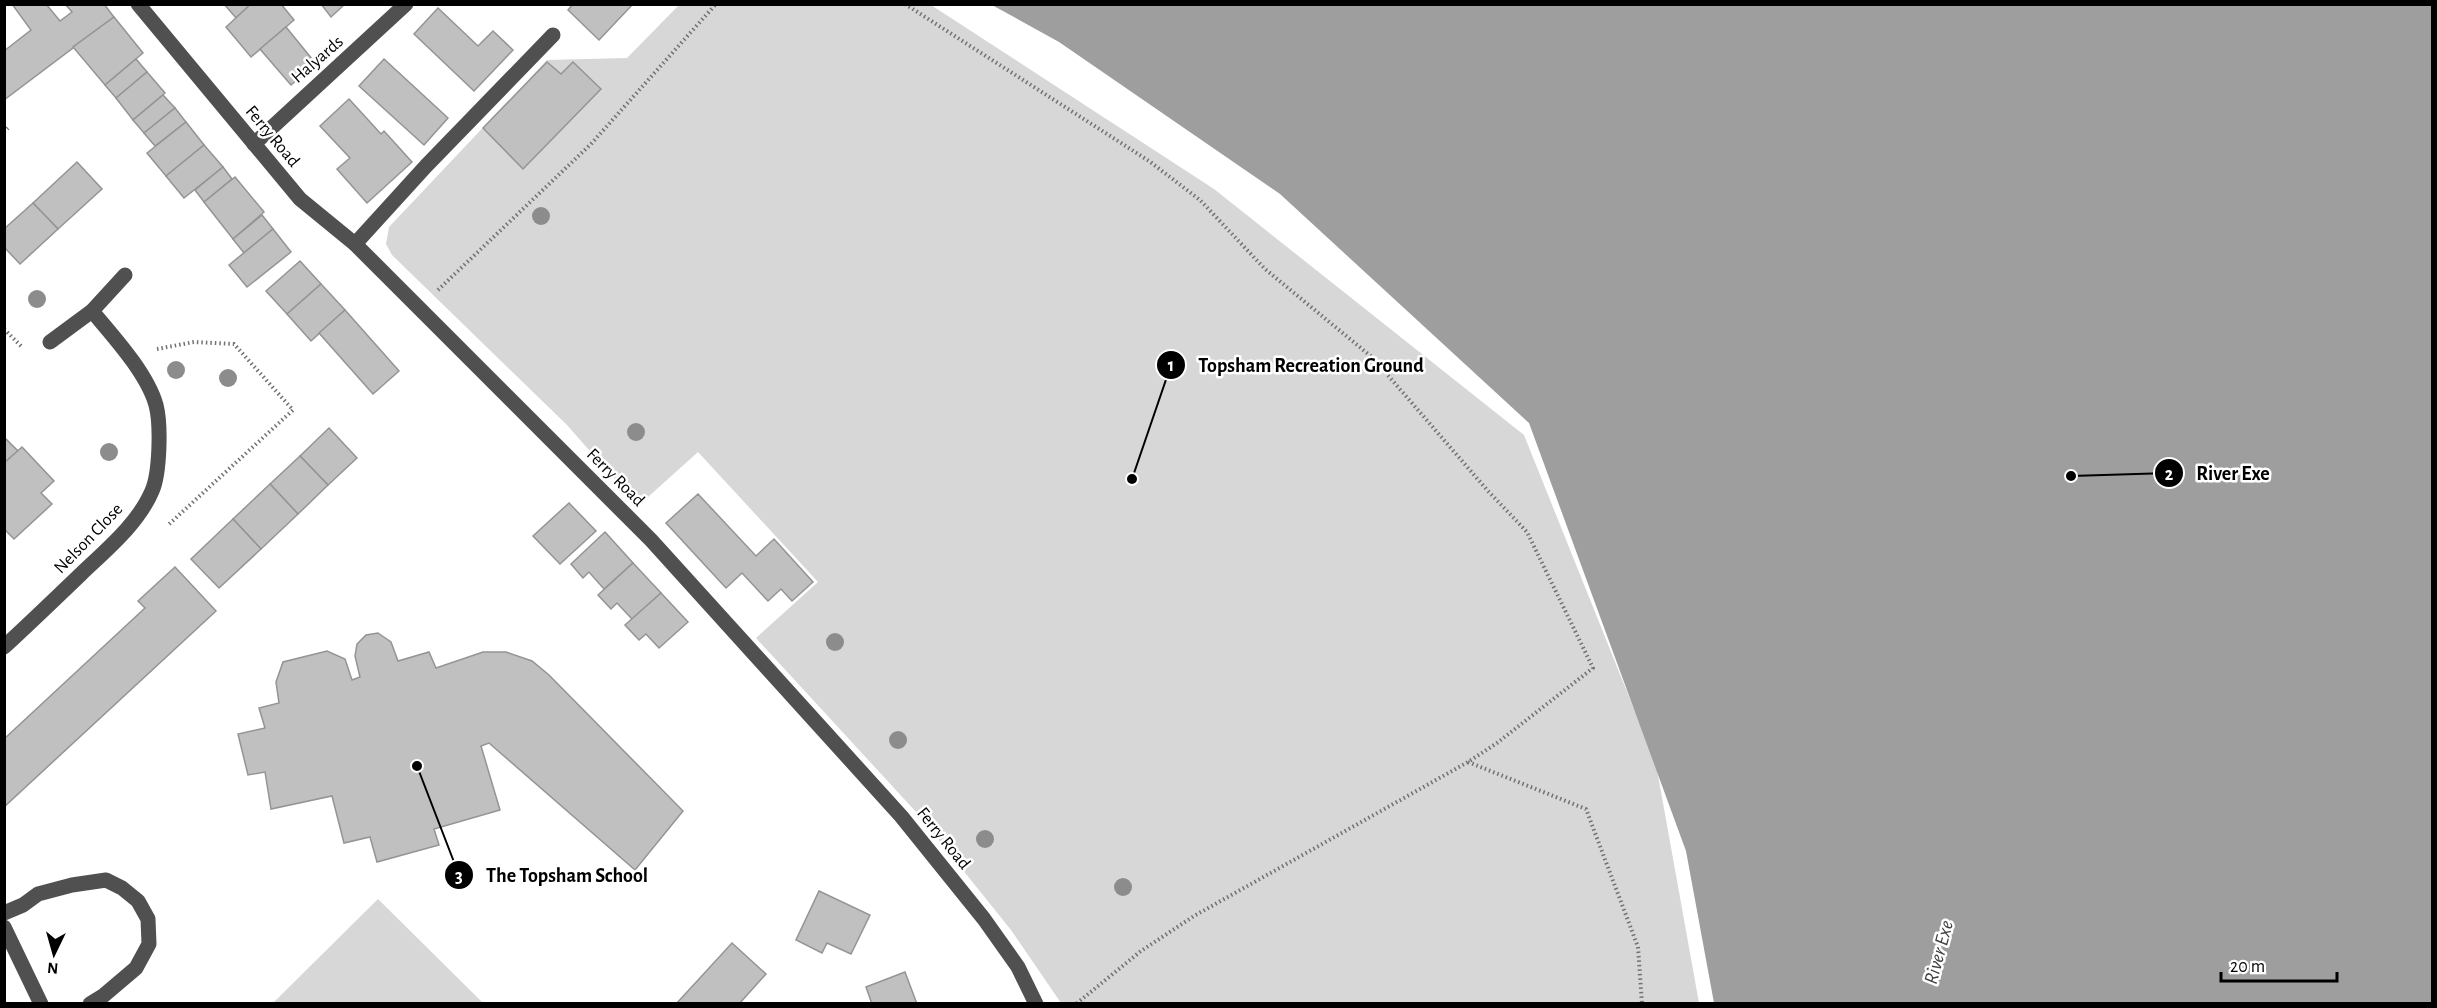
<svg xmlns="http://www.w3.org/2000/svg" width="2437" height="1008" viewBox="0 0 2437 1008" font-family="'Alegreya Sans',sans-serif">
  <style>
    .green { fill: #d7d7d7 }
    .water { fill: #9e9e9e }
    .building { fill: #c0c0c0; stroke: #949494; stroke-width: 1.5 }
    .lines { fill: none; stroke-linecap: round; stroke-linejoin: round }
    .path { stroke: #727272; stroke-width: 4; stroke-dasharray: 1.5 3; stroke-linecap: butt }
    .minor { stroke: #505050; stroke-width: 15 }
    .tree { fill: #8c8c8c }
    .labels { text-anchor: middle; stroke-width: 5; stroke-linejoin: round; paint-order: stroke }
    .street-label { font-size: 18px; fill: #000; stroke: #fff }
    .water-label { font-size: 20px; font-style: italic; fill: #3f3f3f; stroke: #fff }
    .leader { fill: none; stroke: #000; stroke-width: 2 }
    .callout-dot { fill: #000; stroke: #fff; stroke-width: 2 }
    .mark-label { font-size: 18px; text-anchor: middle; font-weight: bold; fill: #fff }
    .callout-label { font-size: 20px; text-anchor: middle; font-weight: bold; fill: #000; stroke: #fff; stroke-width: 5; stroke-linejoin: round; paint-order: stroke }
  </style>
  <rect width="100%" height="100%" fill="#fff"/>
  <g class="green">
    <path d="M 679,5 L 931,5 L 1214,189 L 1524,435 L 1656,764 L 1699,1003 L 1061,1003 L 1011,930 L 917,813 L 756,638 L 818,582 L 698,452 L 638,506 L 567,425 L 392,255 L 386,244 L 389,227 L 547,60 L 627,58 Z"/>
    <path d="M 378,899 L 483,1003 L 273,1003 Z"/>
  </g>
  <path class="water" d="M 992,5 L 2432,5 L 2432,1003 L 1714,1003 L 1686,851 L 1529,423 L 1280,194 L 1059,42 Z"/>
  <g class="building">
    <path d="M 12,4 L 46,4 L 60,21 L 72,12 L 65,4 L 104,4 L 114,17 L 4,100 L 4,51 L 31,30 Z"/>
    <path d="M 224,4 L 251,4 L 236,18 Z"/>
    <path d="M 251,4 L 281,4 L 294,20 L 251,57 L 226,27 Z"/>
    <path d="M 321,4 L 345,4 L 331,17 Z"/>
    <path d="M 573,4 L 633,4 L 599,40 L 568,10 Z"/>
    <path d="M 438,8 L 478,46 L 493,31 L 513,50 L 474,91 L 414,34 Z"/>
    <path d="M 114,17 L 143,53 L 105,85 L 73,47 Z"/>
    <path d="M 286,27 L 316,64 L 291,85 L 260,49 Z"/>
    <path d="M 136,59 L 147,72 L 116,98 L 105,85 Z"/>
    <path d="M 384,59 L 448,118 L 424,145 L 359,86 Z"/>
    <path d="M 547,62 L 561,74 L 573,62 L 601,89 L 523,169 L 483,128 Z"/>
    <path d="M 147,72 L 165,93 L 133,120 L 116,98 Z"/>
    <path d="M 163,95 L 175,108 L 144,133 L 133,120 Z"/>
    <path d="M 349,99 L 381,134 L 384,131 L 412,162 L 367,203 L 337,169 L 350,158 L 320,126 Z"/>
    <path d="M 175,108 L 186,122 L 155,146 L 144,133 Z"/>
    <path d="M 186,122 L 204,145 L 166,176 L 147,153 Z"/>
    <path d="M 204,145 L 223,167 L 184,198 L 166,176 Z"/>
    <path d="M 77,162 L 102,189 L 58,229 L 33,203 Z"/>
    <path d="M 223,167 L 232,179 L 204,202 L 195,190 Z"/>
    <path d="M 235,177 L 264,212 L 233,239 L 204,202 Z"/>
    <path d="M 33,203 L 58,229 L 20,264 L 4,247 L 4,229 Z"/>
    <path d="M 262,215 L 273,229 L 244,253 L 233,239 Z"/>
    <path d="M 273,229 L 291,252 L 247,287 L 229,265 Z"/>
    <path d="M 300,261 L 321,284 L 287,314 L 266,291 Z"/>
    <path d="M 321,284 L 345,310 L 311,341 L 287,314 Z"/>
    <path d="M 345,310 L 399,371 L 373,394 L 319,333 Z"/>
    <path d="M 329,428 L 357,458 L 328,485 L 300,456 Z"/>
    <path d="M 4,437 L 18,451 L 4,463 Z"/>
    <path d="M 22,447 L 54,481 L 41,493 L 52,504 L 14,539 L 4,529 L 4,463 Z"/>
    <path d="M 300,456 L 328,485 L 298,514 L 270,484 Z"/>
    <path d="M 270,484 L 298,514 L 261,549 L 233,519 Z"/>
    <path d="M 698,494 L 756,556 L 774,539 L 813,582 L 792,601 L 781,589 L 768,601 L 742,573 L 726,588 L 666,523 Z"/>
    <path d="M 569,503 L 596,531 L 560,564 L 533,536 Z"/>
    <path d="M 233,519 L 261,549 L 219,588 L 191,559 Z"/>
    <path d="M 605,532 L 633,563 L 604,589 L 589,572 L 583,578 L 571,564 Z"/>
    <path d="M 633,563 L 661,593 L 632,619 L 617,603 L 611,609 L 598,595 Z"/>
    <path d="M 175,567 L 216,611 L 4,807 L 4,739 L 145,608 L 138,601 Z"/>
    <path d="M 661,593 L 688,622 L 659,648 L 646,634 L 639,640 L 625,625 Z"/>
    <path d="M 378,633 L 391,642 L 398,661 L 429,652 L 436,668 L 483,652 L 506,652 L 532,661 L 549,675 L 683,811 L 635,870 L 489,743 L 481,746 L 500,810 L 434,829 L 439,845 L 377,862 L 370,837 L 344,843 L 332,796 L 271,809 L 265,772 L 248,775 L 238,734 L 265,728 L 259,708 L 279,703 L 276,682 L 283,662 L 327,651 L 345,659 L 352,680 L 360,677 L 355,656 L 357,644 L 366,635 Z"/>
    <path d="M 819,891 L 870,915 L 851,954 L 827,943 L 822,953 L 796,940 Z"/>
    <path d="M 732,943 L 766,974 L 739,1004 L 676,1004 Z"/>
    <path d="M 905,972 L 917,1004 L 872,1004 L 866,987 Z"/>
  </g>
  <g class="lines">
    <g class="path">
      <path d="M 905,4 L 1149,161 L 1200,200 L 1265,269 L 1373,358 L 1488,491 L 1527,532 L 1593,668 L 1497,743 L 1468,762 L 1194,916 L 1141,951 L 1076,1004"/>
      <path d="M 4,132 L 8,128"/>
      <path d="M 438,290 L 591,144 L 716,4"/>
      <path d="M 4,329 L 23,348"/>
      <path d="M 157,349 L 194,342 L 234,344 L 293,410 L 167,526"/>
      <path d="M 1468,762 L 1586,809 L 1638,947 L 1642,1004"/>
    </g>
    <g class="minor">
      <path d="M 138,4 L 300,199 L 355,244 L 651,540 L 901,816 L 984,919 L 1018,967 L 1036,1004"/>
      <path d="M 254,144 L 406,4"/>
      <path d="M 355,244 L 426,166 L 553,35"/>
      <path d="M 92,311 L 125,275"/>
      <path d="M 4,647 C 30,623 55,599 81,574 C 106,550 138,524 152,491 C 160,473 161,424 156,405 C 147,373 113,336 92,311 L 50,342"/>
      <path d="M 4,913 L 23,905 L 38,894 L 72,885 L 106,880 L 122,888 L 138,901 L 148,919 L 149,944 L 136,968 L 103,996 L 90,1004"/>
      <path d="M 4,927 L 41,1004"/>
    </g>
  </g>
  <g class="tree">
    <circle cx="541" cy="216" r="9"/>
    <circle cx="37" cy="299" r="9"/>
    <circle cx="176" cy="370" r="9"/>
    <circle cx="228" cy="378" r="9"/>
    <circle cx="636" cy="432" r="9"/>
    <circle cx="109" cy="452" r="9"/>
    <circle cx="835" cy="642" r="9"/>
    <circle cx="898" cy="740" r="9"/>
    <circle cx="985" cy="839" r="9"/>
    <circle cx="1123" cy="887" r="9"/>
  </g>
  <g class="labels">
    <g class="street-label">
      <text transform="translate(317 59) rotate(-41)" y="6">Halyards</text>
      <text transform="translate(273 136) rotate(50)" y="6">Ferry Road</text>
      <text transform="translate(616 477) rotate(45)" y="6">Ferry Road</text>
      <text transform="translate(88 538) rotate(-46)" y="6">Nelson Close</text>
      <text transform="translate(944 838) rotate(51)" y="6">Ferry Road</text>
    </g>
    <g class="water-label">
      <text transform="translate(1938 952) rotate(-75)" y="7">River Exe</text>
    </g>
  </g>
  <path class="leader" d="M1132 479L1171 365M2071 476L2169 473M417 766L459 875"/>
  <g class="callout-dot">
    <circle cx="1132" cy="479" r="6"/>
    <circle cx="2071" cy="476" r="6"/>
    <circle cx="417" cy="766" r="6"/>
    <circle cx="1171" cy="365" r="15"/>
    <circle cx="2169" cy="473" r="15"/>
    <circle cx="459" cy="875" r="15"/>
  </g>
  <g class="mark-label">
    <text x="1171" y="371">1</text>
    <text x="2169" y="480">2</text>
    <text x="459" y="882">3</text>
  </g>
  <g class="callout-label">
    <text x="1311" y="372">Topsham Recreation Ground</text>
    <text x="2233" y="480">River Exe</text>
    <text x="567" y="882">The Topsham School</text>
  </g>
  <rect width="2437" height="1008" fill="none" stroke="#000000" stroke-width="12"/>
  <g transform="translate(54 954) rotate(185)" stroke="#ffffff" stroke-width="4.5" paint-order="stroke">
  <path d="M0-4.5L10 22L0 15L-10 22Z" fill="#000000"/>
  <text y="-9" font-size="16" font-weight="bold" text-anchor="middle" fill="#000000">N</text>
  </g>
  <path d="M2221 972v9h116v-9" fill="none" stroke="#000000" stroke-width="3"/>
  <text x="2230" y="972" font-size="18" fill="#000000" stroke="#ffffff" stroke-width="4.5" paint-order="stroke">20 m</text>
</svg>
